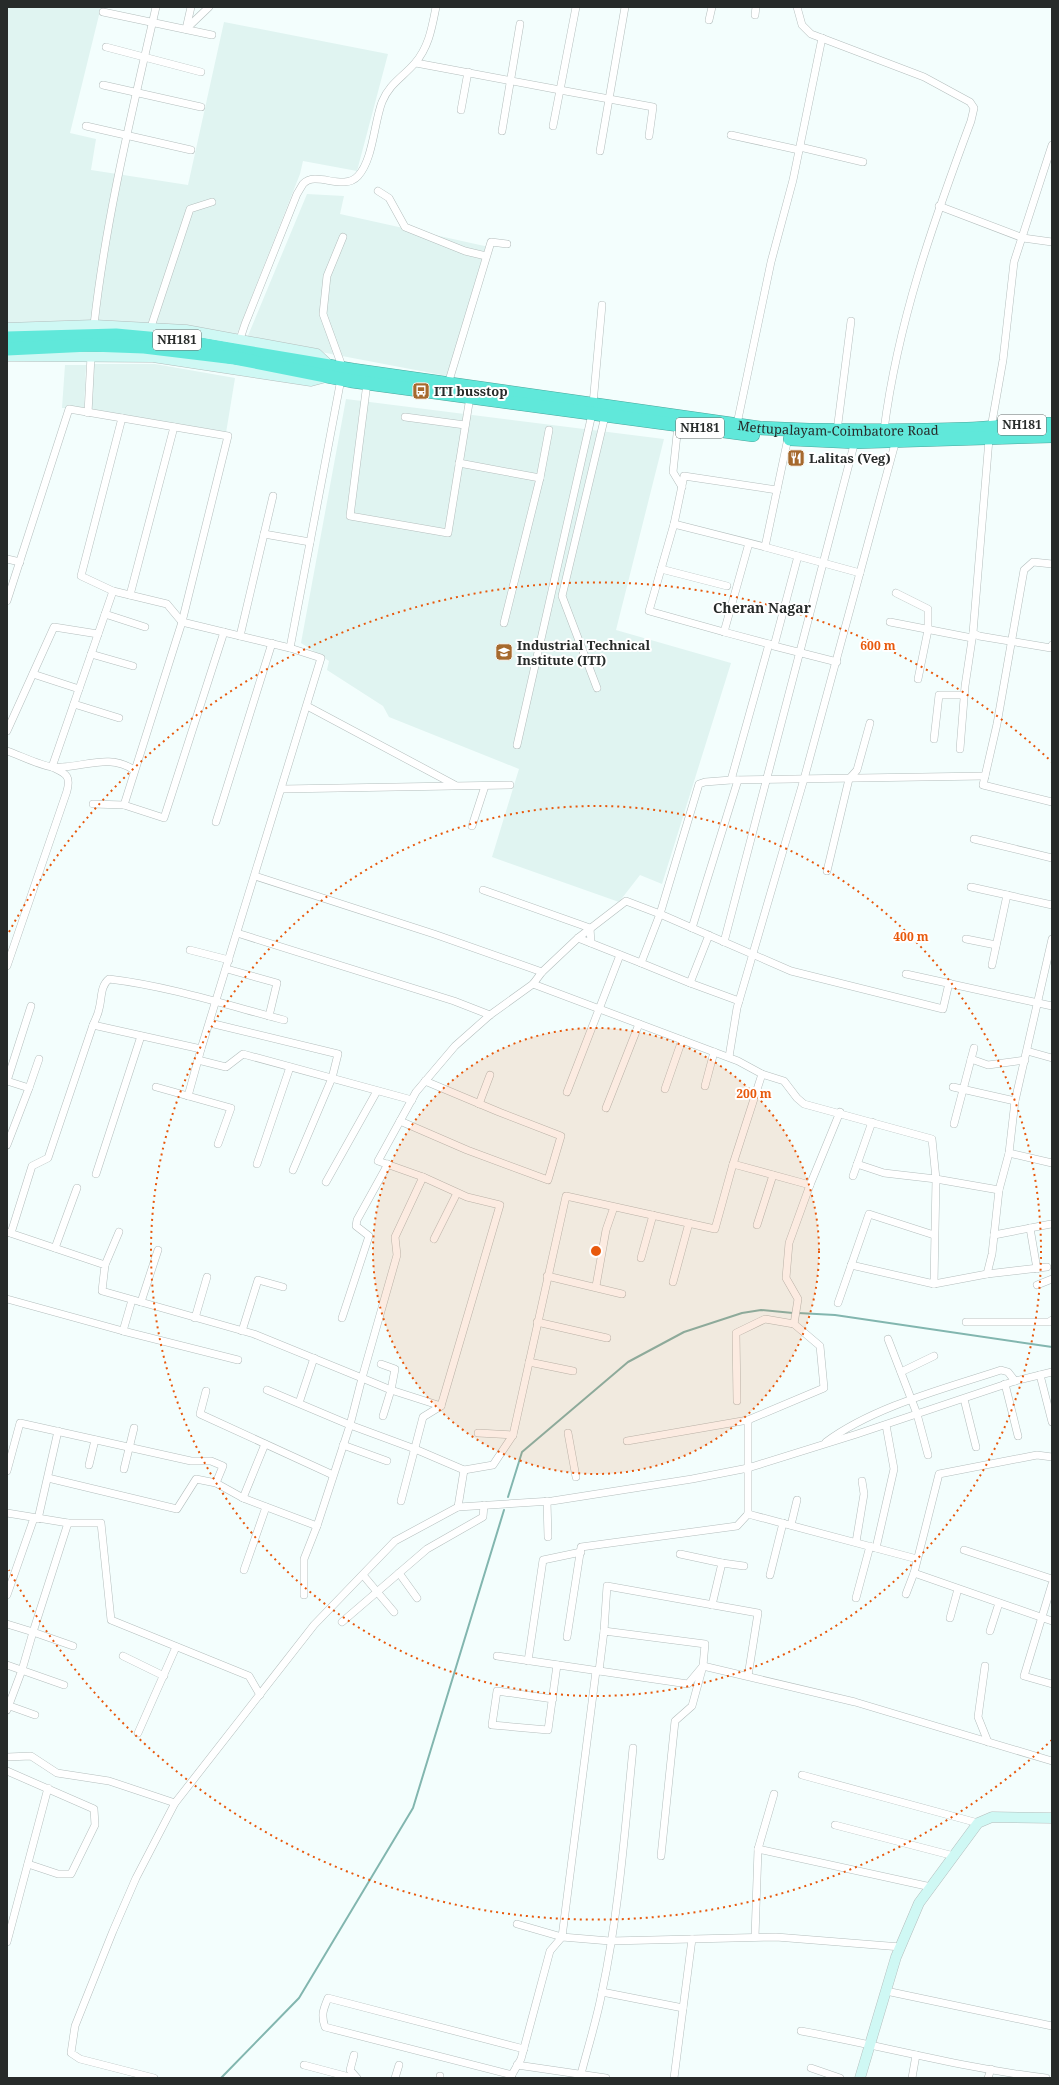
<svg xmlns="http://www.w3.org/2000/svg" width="1059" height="2085" viewBox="0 0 1059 2085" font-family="'Noto Serif',serif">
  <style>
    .built { fill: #e0f4f1 }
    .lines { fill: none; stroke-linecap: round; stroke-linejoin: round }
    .stream { stroke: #82b6af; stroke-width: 2 }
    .street-casing { stroke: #b4bebd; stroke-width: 8 }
    .secondary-casing { stroke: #b4bebd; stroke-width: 11 }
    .highway-casing { stroke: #4ca69c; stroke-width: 14 }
    .street { stroke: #fff; stroke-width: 7 }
    .secondary { stroke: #cff8f4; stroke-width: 10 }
    .highway { stroke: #60e8da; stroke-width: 13 }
    .ring { fill: none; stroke: #e8590c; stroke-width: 2; stroke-dasharray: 2 4 }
    .labels { text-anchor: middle; stroke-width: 4; stroke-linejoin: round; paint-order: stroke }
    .shield { fill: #fff; stroke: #686b6a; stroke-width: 1 }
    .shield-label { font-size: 12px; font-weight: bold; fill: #272b2a }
    .poi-label { font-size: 13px; font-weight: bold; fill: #272b2a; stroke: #fff; text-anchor: start }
    .street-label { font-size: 13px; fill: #272b2a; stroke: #fff }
    .neighbourhood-label { font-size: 14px; font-weight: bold; fill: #272b2a; stroke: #fff }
    .centre { fill: #e8590c; stroke: #fff; stroke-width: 2 }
    .ring-label { font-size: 12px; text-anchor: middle; font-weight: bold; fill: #e8590c; stroke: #fff; stroke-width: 4; stroke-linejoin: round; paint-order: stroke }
  </style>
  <rect width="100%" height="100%" fill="#f3fefd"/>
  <g class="built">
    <path d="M 7,7 L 101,7 L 70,133 L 96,139 L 91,170 L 188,185 L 224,22 L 388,54 L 357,171 L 303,161 L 300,174 L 237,334 L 88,322 L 7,325 Z"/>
    <path d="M 307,194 L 344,196 L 340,214 L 489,247 L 447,376 L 247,338 Z"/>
    <path d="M 94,364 L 155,364 L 235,378 L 226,433 L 91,411 Z"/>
    <path d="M 65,365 L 86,365 L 84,409 L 62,408 Z"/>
    <path d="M 346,399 L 664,439 L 616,630 L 731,663 L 662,884 L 640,875 L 619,902 L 492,857 L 519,769 L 389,717 L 383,706 L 327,670 L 329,661 L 301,643 Z"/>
  </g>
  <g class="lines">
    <g class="stream">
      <path d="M 798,1313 L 835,1315 L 1052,1347"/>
      <path d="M 508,1497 L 522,1452 L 628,1362 L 684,1332 L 742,1313 L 761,1310 L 793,1313"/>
      <path d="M 221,2078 L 299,1998 L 413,1808 L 504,1510"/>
    </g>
    <defs>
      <g id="street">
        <path d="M 797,7 L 802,25 L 811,34 L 924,77 L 970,102 L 974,108 L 971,121 C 933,223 898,321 884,430"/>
        <path d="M 103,12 L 212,35"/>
        <path d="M 755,15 L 756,7"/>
        <path d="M 709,20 L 712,7"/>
        <path d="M 186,29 L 209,7"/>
        <path d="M 186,29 L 191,7"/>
        <path d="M 106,47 L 201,72"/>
        <path d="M 416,63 L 560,90 L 576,7"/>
        <path d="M 103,85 L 201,107"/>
        <path d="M 461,110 L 468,72"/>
        <path d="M 86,126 L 191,150"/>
        <path d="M 553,126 L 560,90 L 653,107 L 649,136"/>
        <path d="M 502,131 L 520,24"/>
        <path d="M 731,135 L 799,150"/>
        <path d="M 800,147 L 863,162"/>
        <path d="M 600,151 L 625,7"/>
        <path d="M 378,191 L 389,198 L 405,227 L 465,251 L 486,256"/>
        <path d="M 939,206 L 1023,238 L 1052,242"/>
        <path d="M 343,237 L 327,276 L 323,314 L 343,369"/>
        <path d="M 94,325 C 106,217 132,112 156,7"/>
        <path d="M 151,327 L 190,209 L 212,202"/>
        <path d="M 240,339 L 245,324 L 297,194 C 299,191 301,187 303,184 C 316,170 343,192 358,176 C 373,160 374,123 382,102 C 389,84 403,77 415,63 C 429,47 432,27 436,7"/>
        <path d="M 367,383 L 350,516 L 448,533 L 470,397"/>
        <path d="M 448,384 L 491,242 L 507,244"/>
        <path d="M 593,404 L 602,305"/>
        <path d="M 88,413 L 91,356"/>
        <path d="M 405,417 L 465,425"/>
        <path d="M 737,424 L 771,262 L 793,180 L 822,38"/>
        <path d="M 678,425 L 673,472 L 682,487"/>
        <path d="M 991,428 L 1003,360 L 1014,262 L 1052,145"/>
        <path d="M 837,431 L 851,321"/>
        <path d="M 989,439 L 973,633 L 979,636 L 1051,648 L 1052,645"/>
        <path d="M 459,463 L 540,478"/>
        <path d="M 674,524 L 684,476 L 777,490"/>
        <path d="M 264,534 L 310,542"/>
        <path d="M 749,543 L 724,632 L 649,611 L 674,524 L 765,547 L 788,438"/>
        <path d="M 765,547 L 860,573"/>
        <path d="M 798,556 L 774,646 L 837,662"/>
        <path d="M 7,559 L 20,562"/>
        <path d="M 1052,564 L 1033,562 L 1024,570 L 997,724 L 983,785 L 1052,802"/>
        <path d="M 661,569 L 727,586"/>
        <path d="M 113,591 L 81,576 L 122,418"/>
        <path d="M 896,593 L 928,609 L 928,630 L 918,679"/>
        <path d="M 130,595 L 174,427"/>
        <path d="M 7,601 L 69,409 L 228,436 L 182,622 L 124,805 L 164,818 L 224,632"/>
        <path d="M 105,614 L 145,627"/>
        <path d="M 890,622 L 972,638"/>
        <path d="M 504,623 L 540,478 L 549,430"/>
        <path d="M 724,632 L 773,645"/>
        <path d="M 240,636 L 273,496"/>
        <path d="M 91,654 L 133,666"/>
        <path d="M 33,674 L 79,689"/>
        <path d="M 597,688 L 562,596 L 605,416"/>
        <path d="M 74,704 L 119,718"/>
        <path d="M 307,706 L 455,785"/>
        <path d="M 7,731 L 54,627 L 98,634"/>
        <path d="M 934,739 L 939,695 L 964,695"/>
        <path d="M 517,745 L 592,414"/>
        <path d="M 960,749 L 965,686 L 973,633"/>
        <path d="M 7,751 C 19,755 41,766 53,767 C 82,769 108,752 134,770"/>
        <path d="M 731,780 L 769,644"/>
        <path d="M 282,789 L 510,785"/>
        <path d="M 93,804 L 124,805"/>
        <path d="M 216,822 L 272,643"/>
        <path d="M 472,826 L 485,786"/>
        <path d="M 974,839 L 1052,858"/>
        <path d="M 827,871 L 849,779 L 857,770 L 870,723"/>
        <path d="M 255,876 L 434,934 L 542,972"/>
        <path d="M 971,887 L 1052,905"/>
        <path d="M 483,890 L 590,928 L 591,943"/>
        <path d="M 692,928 L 738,780"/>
        <path d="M 237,933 L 454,1001 L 490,1015"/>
        <path d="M 709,935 L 690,983 L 641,963 L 660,914 L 791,971 L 943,1009 L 949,983"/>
        <path d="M 578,938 L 641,963"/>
        <path d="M 966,939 L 996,945"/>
        <path d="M 724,942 L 855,441"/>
        <path d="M 190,950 L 229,960"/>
        <path d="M 992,965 L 1007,895"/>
        <path d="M 7,966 L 67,791 C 71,775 66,774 52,767 L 113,591 L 167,604 L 182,622 L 290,648 L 341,379"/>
        <path d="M 227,969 L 277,983 L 269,1016"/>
        <path d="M 906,974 L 1052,1006"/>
        <path d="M 690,983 L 739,1001"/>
        <path d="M 533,984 L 738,1061 L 762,1074 L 784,1081 L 797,1098 L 804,1104 L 932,1139 L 936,1179 L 999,1190 L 1009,1153 L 1015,1101 L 1052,939"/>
        <path d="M 210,1023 L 338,1054 L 332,1078 L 293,1170"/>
        <path d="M 93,1025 C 95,1020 98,1015 99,1009 C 102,999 100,986 109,979 C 168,986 227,1005 284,1020"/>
        <path d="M 201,1049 L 198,1060 L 226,1067 L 243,1054 L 412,1100"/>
        <path d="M 1027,1051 L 1052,1058"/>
        <path d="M 729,1057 L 737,1008 L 804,779 L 896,440"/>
        <path d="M 971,1059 L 988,1065 L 1025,1060"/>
        <path d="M 7,1081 L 29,1088 L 7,1145"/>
        <path d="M 7,1081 L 31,1006"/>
        <path d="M 705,1086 L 714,1052"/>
        <path d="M 156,1087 L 231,1108 L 218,1144"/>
        <path d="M 953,1087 L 1015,1101"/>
        <path d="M 29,1088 L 39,1059"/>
        <path d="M 665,1089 L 682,1040"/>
        <path d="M 567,1092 L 620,955"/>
        <path d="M 188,1096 L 198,1060"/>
        <path d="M 479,1104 L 490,1075"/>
        <path d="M 606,1108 L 639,1024"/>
        <path d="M 400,1121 L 467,1150 L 548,1180 L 561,1136 L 499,1112 L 425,1081"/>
        <path d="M 954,1124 L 974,1048"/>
        <path d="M 1009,1153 L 1052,1163"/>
        <path d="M 257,1164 L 290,1067"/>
        <path d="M 733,1164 L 810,1185"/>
        <path d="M 96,1174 L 141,1036"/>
        <path d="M 853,1176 L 872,1122"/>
        <path d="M 326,1182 L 377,1091"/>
        <path d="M 757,1225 L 773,1175"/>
        <path d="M 1030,1228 L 1037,1269"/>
        <path d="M 7,1232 L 105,1265 L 102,1291 L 254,1334 L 362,1378 L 350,1425 L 415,1449 L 464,1470 L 458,1507 L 395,1541 L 314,1625 L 175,1803 L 136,1878 L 113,1931 L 75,2026 L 71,2053 L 80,2059 L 154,2078"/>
        <path d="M 11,1233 L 32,1166 L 48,1158 L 93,1025 L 201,1049 L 321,658 L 290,648"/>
        <path d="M 994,1235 L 1051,1224"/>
        <path d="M 434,1239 L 457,1193"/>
        <path d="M 55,1248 L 77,1188"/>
        <path d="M 641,1258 L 653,1215"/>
        <path d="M 105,1265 L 119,1232"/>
        <path d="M 851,1265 L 934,1284 L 936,1179 L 884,1173 L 857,1164"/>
        <path d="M 987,1274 L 1047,1267"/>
        <path d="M 547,1276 L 622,1294"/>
        <path d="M 673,1282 L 689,1223"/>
        <path d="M 934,1284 L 987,1274 L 992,1254 L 999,1190"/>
        <path d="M 1037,1285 L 1052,1279"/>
        <path d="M 596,1286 L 606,1230 L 614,1207"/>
        <path d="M 7,1299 L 123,1331"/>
        <path d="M 132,1300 L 123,1331 L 238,1360"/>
        <path d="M 141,1302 L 158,1250"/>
        <path d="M 838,1303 L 869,1214 L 934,1235"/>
        <path d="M 195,1318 L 207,1277"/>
        <path d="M 342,1318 L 369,1236 L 356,1226 L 357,1220 L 388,1164"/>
        <path d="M 537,1322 L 607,1338"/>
        <path d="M 966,1322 L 1049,1322 L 1052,1320"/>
        <path d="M 794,1324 L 798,1299 L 786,1278 L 789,1243 L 810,1185 L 840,1112"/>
        <path d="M 242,1331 L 258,1280 L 283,1287"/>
        <path d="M 888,1339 L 917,1414 L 928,1455"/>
        <path d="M 529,1362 L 573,1371"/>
        <path d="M 381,1364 L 395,1369 L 391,1390 L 441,1406 L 500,1205 L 467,1197 L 423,1177"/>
        <path d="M 901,1372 L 934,1356"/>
        <path d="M 1040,1375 L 1052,1422"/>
        <path d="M 1005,1384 L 1018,1436"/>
        <path d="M 267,1390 L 350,1425 L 317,1526 L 304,1559 L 304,1595"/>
        <path d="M 206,1391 L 200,1414 L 333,1475"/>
        <path d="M 964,1399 L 976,1447"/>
        <path d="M 299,1403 L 314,1358"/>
        <path d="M 383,1416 L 391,1390 L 362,1378 L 397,1255 L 395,1237 L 423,1177 L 378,1161 L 416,1092 L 455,1046 L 490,1015 L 533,984 L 542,972 L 578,938 L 626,901 L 660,914 L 699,784 L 705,782 L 731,780 L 985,776"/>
        <path d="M 748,1420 L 748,1468 L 857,1434 L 1015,1381 L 1052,1372"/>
        <path d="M 478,1433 L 513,1435"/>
        <path d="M 568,1433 L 576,1477"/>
        <path d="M 627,1441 L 748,1420 L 824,1388 L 820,1346 L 794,1324 L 765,1319 L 736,1333 L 737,1401"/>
        <path d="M 826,1442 C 875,1406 944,1389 1001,1370 L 1008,1372 L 1015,1381"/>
        <path d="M 343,1445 L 387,1461"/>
        <path d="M 1052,1457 L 1037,1455 L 939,1474 L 914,1573 L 1052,1621"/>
        <path d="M 89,1465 L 95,1440"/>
        <path d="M 124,1469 L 134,1428"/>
        <path d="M 464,1470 L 493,1465 L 513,1435 L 566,1196 L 715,1229 L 733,1164 L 762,1074"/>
        <path d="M 7,1471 L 20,1423 L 191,1461 L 211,1461 L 223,1466 L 216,1483 L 243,1498 L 317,1526"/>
        <path d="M 48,1478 L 177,1509 L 196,1479 L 216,1483"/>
        <path d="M 243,1498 L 265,1444"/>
        <path d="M 401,1501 L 423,1417 L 441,1406"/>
        <path d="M 547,1501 L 548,1537"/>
        <path d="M 458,1507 L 552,1501 L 692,1479 L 748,1468 L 748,1514"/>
        <path d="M 7,1513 L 68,1523 L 101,1523 L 111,1620 L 249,1676 L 260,1695"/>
        <path d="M 38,1519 L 58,1431"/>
        <path d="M 791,1525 L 797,1500"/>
        <path d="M 856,1542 L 864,1494 L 862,1481"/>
        <path d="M 876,1548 L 894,1469 L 886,1425"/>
        <path d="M 964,1550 L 1052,1579"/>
        <path d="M 680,1554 L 722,1563"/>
        <path d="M 244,1570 L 266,1507"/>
        <path d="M 399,1573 L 417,1598"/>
        <path d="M 363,1575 L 394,1612"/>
        <path d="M 770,1575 L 783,1523"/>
        <path d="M 1052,1584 L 1024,1676 L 1052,1684"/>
        <path d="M 906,1594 L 914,1573"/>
        <path d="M 7,1595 L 34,1518"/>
        <path d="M 856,1598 L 870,1546"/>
        <path d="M 712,1605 L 722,1563 L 744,1566"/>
        <path d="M 950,1618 L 958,1589"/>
        <path d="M 342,1622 L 427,1549 L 483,1517 L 484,1505"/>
        <path d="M 7,1624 L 33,1632 L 68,1523"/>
        <path d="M 604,1631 L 607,1586 L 758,1613 L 748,1676"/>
        <path d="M 990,1631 L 999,1603"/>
        <path d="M 567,1637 L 581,1547 L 737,1526 L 748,1514 L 917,1559"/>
        <path d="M 123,1656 L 164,1676"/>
        <path d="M 497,1656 L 688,1684 L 703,1666 L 855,1702 L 1052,1761"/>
        <path d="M 528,1661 L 543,1560 L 581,1552"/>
        <path d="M 7,1665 L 64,1685"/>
        <path d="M 985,1666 L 978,1717 L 988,1742"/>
        <path d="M 599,1671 L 604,1631 L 705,1644 L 703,1666 L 692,1706 L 675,1721 L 661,1856"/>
        <path d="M 553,1699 L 497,1691 L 492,1725 L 548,1730 L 557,1665"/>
        <path d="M 7,1705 L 35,1715"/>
        <path d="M 7,1710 L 22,1670 L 33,1632 L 73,1646"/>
        <path d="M 138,1733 L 176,1647"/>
        <path d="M 7,1757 L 31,1756 L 57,1773 L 109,1781 L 175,1803"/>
        <path d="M 7,1771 L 94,1809 L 95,1825 L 71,1874 L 58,1874 L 28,1864"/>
        <path d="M 802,1775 L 978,1823"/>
        <path d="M 835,1825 L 954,1856"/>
        <path d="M 758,1849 L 931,1887"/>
        <path d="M 517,1924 L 562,1937 L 596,1671"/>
        <path d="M 755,1937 L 758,1849 L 774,1794"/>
        <path d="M 7,1942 L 48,1788"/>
        <path d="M 886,1991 L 1052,2026"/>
        <path d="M 602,1992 L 683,2008"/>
        <path d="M 801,2031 C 883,2046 963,2068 1046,2078"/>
        <path d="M 354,2055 L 350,2070 L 357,2078"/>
        <path d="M 304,2065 L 353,2078"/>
        <path d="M 517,2065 L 606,2078"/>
        <path d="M 811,2068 L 840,2078"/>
        <path d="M 581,2074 C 588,2047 597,2019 602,1992 C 619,1912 625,1829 633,1748"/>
        <path d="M 512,2075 L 325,2027 C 321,2015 323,2010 328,1998 L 524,2049"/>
        <path d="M 395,2078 L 399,2065"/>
        <path d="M 440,2078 L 440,2076"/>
        <path d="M 510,2078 L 521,2059 L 550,1951 L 562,1937 L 610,1941 L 776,1937 L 901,1947"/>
        <path d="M 674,2078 L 692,1939"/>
        <path d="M 912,2078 L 916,2055"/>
        <path d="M 988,2078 L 991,2069"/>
      </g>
      <g id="secondary">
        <path d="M 7,328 L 94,325 L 186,330 L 317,354 L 331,367"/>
        <path d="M 7,356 L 153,357 L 311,381 L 326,377"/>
        <path d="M 860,2078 L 896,1957 L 919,1903 L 978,1823 L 992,1817 L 1052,1818"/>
      </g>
      <g id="highway">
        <path id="s1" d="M 7,338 L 116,335 L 181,341 L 353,370 L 760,428 C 828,432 898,431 967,429 C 995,428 1024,423 1052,424"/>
        <path d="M 7,349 L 90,345 L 144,347 L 235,358 L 351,381 L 753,435"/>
        <path d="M 790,439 L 855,442 L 1052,436"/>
      </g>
    </defs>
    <use href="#street" class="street-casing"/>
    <use href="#secondary" class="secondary-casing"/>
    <use href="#highway" class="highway-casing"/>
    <use href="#street" class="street"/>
    <use href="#secondary" class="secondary"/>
    <use href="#highway" class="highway"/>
  </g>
  <circle cx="596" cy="1251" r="223" fill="#e8590c" fill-opacity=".12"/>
  <g class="ring">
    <circle cx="596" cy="1251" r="223"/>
    <circle cx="596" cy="1251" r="445"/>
    <path d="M1052 1740A668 668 0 0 1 9 1570M9 932A668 668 0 0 1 1052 762"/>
  </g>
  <defs>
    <symbol id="bus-square" viewBox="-11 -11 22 22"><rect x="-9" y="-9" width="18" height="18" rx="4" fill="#a6692d" stroke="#fff"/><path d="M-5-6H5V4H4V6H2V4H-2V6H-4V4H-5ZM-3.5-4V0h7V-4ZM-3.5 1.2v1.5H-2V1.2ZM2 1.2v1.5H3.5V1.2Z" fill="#fff"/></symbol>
    <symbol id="restaurant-square" viewBox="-11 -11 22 22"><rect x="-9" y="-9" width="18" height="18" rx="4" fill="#a6692d" stroke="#fff"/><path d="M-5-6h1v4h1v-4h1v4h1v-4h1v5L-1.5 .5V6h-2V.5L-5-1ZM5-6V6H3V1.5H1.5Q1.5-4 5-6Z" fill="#fff"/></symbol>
    <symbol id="university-square" viewBox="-11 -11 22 22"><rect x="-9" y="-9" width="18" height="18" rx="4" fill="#a6692d" stroke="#fff"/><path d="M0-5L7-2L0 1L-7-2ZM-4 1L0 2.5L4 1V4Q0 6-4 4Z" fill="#fff"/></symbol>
  </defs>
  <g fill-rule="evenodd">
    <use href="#bus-square" x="411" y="381" width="20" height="20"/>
    <use href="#restaurant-square" x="786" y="448" width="20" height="20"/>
    <use href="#university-square" x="494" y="642" width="20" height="20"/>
  </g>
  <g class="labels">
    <g class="shield">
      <rect x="153" y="330" width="48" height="20" rx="3"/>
      <rect x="998" y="415" width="48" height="20" rx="3"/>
      <rect x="676" y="418" width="48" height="20" rx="3"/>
    </g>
    <g class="shield-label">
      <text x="177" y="344">NH181</text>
      <text x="1022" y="429">NH181</text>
      <text x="700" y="432">NH181</text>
    </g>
    <g class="poi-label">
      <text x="434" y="396">ITI busstop</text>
      <text x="809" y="463">Lalitas (Veg)</text>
      <text x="517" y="650">Industrial Technical<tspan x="517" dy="15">Institute (ITI)</tspan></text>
    </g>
    <g class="street-label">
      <text dy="5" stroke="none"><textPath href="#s1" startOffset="838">Mettupalayam-Coimbatore Road</textPath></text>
    </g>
    <g class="neighbourhood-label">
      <text x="762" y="613">Cheran Nagar</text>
    </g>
  </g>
  <circle cx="596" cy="1251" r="6" class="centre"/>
  <g class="ring-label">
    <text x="878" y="650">600 m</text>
    <text x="911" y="941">400 m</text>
    <text x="754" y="1098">200 m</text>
  </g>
  <rect width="1059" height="2085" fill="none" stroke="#272b2a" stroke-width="16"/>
</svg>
